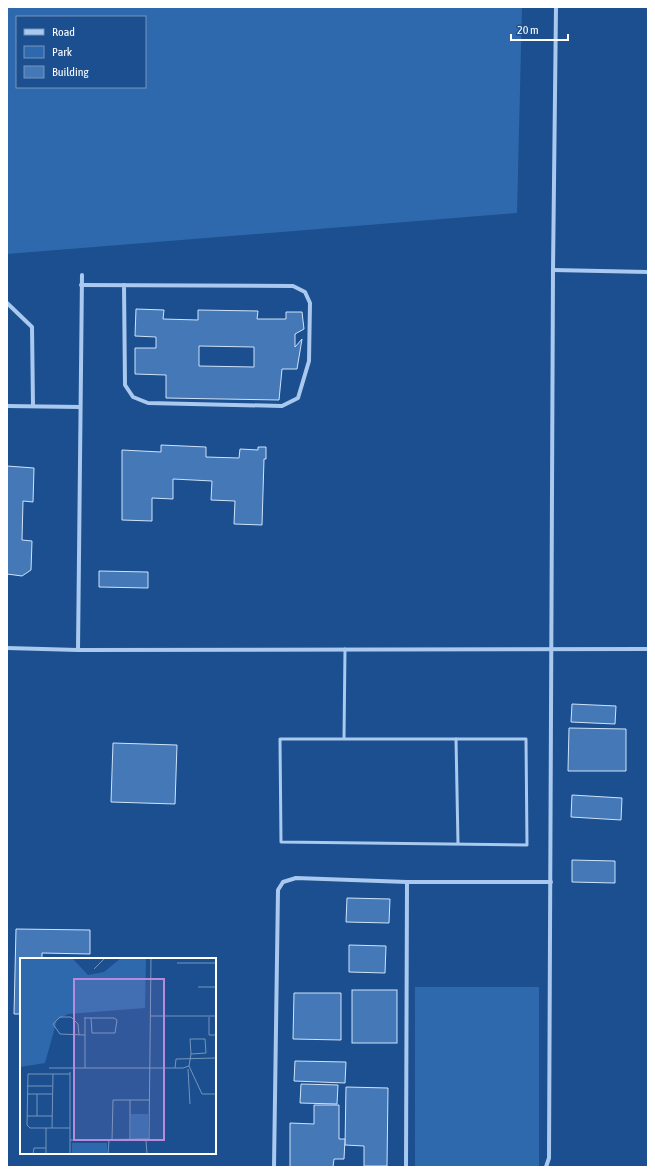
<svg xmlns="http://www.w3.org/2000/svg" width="655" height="1174" viewBox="0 0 655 1174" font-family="'Asap Condensed',sans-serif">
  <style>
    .green { fill: #2e69ad; fill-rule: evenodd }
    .building { fill: #4478b7; stroke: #cfe3fa; fill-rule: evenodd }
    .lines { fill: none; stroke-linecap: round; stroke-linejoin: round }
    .lane { stroke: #a9c9ee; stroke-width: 3 }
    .street { stroke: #a9c9ee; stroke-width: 4 }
    .inset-road { fill: none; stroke: #7695bc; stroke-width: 1 }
    .view { fill: #b68bdc; fill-opacity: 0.15; stroke: #b68bdc; stroke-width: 2 }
    .inset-edge { fill: none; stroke: #fff; stroke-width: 2 }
  </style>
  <rect width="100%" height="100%" fill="#1b4f8f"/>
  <g class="green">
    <path d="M 7,7 L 522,7 L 517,213 L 7,254 ZM 17,17 L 145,17 L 145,87 L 17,87 Z"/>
    <rect x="415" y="987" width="124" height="179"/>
  </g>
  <g class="building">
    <path d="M 136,309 L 164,310 L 163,319 L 198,320 L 198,310 L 258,311 L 257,319 L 286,319 L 286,312 L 302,312 L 304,329 L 295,334 L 295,347 L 302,339 L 297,369 L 282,369 L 279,400 L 166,398 L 166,375 L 135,374 L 135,348 L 156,348 L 156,337 L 135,336 ZM 199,346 L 254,347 L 254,367 L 199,366 Z"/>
    <path d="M 161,445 L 206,447 L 206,457 L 239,458 L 240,449 L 258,450 L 258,447 L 266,447 L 266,459 L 264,459 L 262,525 L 234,524 L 235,501 L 211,500 L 212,481 L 173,479 L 173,499 L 152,498 L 152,521 L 122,520 L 122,450 L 161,452 Z"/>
    <path d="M 7,466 L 34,468 L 33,502 L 23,501 L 22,540 L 32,541 L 31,570 L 22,576 L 7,574 Z"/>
    <path d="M 99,571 L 148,572 L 148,588 L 99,587 Z"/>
    <path d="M 572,704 L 616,706 L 615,724 L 571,722 Z"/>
    <path d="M 569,728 L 626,729 L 626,771 L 568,771 Z"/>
    <path d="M 113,743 L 177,745 L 175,804 L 111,802 Z"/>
    <path d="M 572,795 L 622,798 L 621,820 L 571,817 Z"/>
    <path d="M 572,860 L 615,861 L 615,883 L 572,882 Z"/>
    <path d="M 347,898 L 390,899 L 389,923 L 346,922 Z"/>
    <path d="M 16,929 L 90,930 L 90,954 L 42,953 L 42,959 L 21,959 L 21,1014 L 14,1014 Z"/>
    <path d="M 349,945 L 386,946 L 385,973 L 349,972 Z"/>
    <rect x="352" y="990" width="45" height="53"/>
    <path d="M 294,993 L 341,993 L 341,1040 L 293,1039 Z"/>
    <path d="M 295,1061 L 346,1062 L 345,1083 L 294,1081 Z"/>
    <path d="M 301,1084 L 338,1085 L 337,1104 L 300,1103 Z"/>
    <path d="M 346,1087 L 388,1088 L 387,1166 L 364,1166 L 364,1146 L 345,1145 Z"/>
    <path d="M 314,1105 L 339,1105 L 339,1139 L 345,1139 L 344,1159 L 334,1159 L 333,1167 L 290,1167 L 290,1123 L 314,1124 Z"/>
  </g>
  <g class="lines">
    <g class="lane">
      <path d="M 344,739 L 526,739 L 527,845 L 281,842 L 280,739 L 344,739 L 345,649"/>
      <path d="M 456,739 L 458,843"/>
    </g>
    <g class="street">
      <path d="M 553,270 L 648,272"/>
      <path d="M 81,285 L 293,286 L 305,292 L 310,303 L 309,361 L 298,398 L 282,406 L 148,403 L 133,397 L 125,385 L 124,285"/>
      <path d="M 7,303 L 32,327 L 33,406"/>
      <path d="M 7,406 L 80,407"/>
      <path d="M 7,648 L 78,650 L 648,649"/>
      <path d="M 78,650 L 82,275"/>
      <path d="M 274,1167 L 278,890 L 283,882 L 296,878 L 407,882 L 551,882"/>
      <path d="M 406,1167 L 407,882"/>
      <path d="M 546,1167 L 549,1158 L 553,270 L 556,7"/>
    </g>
  </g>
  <g transform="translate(20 958)">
    <rect width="196" height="196" fill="#1b4f8f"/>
    <path d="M 0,0 L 52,0 L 68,17 L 84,14 L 101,0 L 126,0 L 125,50 L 48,56 L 37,62 L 25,105 L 0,109 ZM 111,156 L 128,156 L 128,181 L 111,181 ZM 52,185 L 87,185 L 87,196 L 52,196 Z" fill="#2e69ad"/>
    <path class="inset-road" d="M 157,5 L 196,5M 74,11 L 85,0M 178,29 L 196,29M 130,58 L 196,58M 189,59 L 189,77 L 196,77M 65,60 L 94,60 L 97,62 L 95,75 L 72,75 L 71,60M 59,77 L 58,66 L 51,59 L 40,59 L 33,66 L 40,76 L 65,77M 169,108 L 182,136 L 196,136M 29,110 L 163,110 L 169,108 L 171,96 L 186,95 L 185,81 L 170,81 L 171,96M 65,110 L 65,59M 155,110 L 156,101 L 196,100M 168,111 L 170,146M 7,128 L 32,128M 7,136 L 32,136M 7,158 L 32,158M 17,158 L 17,136M 26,170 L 26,196M 32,170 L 33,116M 50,170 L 10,170 L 7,167 L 8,116 L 50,116M 50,182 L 129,181 L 131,0M 92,182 L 93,142 L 130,142M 110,182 L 110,142M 126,183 L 127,196M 13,196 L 14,190 L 26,190M 50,196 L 50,114M 88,196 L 89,182"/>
    <path class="view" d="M 54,21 L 144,21 L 144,182 L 54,182 Z"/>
    <rect width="196" height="196" class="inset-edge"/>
  </g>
  <rect width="655" height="1174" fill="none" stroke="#ffffff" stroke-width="16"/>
  <rect x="16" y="16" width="130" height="72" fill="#1b4f8f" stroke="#7695bc"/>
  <rect x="24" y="29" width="20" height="6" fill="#a9c9ee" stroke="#7695bc"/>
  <text x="52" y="36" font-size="12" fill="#ffffff">Road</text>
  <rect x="24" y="46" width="20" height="12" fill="#2e69ad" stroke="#7695bc"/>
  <text x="52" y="56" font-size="12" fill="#ffffff">Park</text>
  <rect x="24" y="66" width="20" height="12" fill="#4478b7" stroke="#7695bc"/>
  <text x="52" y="76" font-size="12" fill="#ffffff">Building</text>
  <path d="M511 34v6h57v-6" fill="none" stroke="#ffffff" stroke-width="2"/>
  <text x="517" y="34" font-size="12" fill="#ffffff" stroke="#1b4f8f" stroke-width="3" paint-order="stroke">20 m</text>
</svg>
